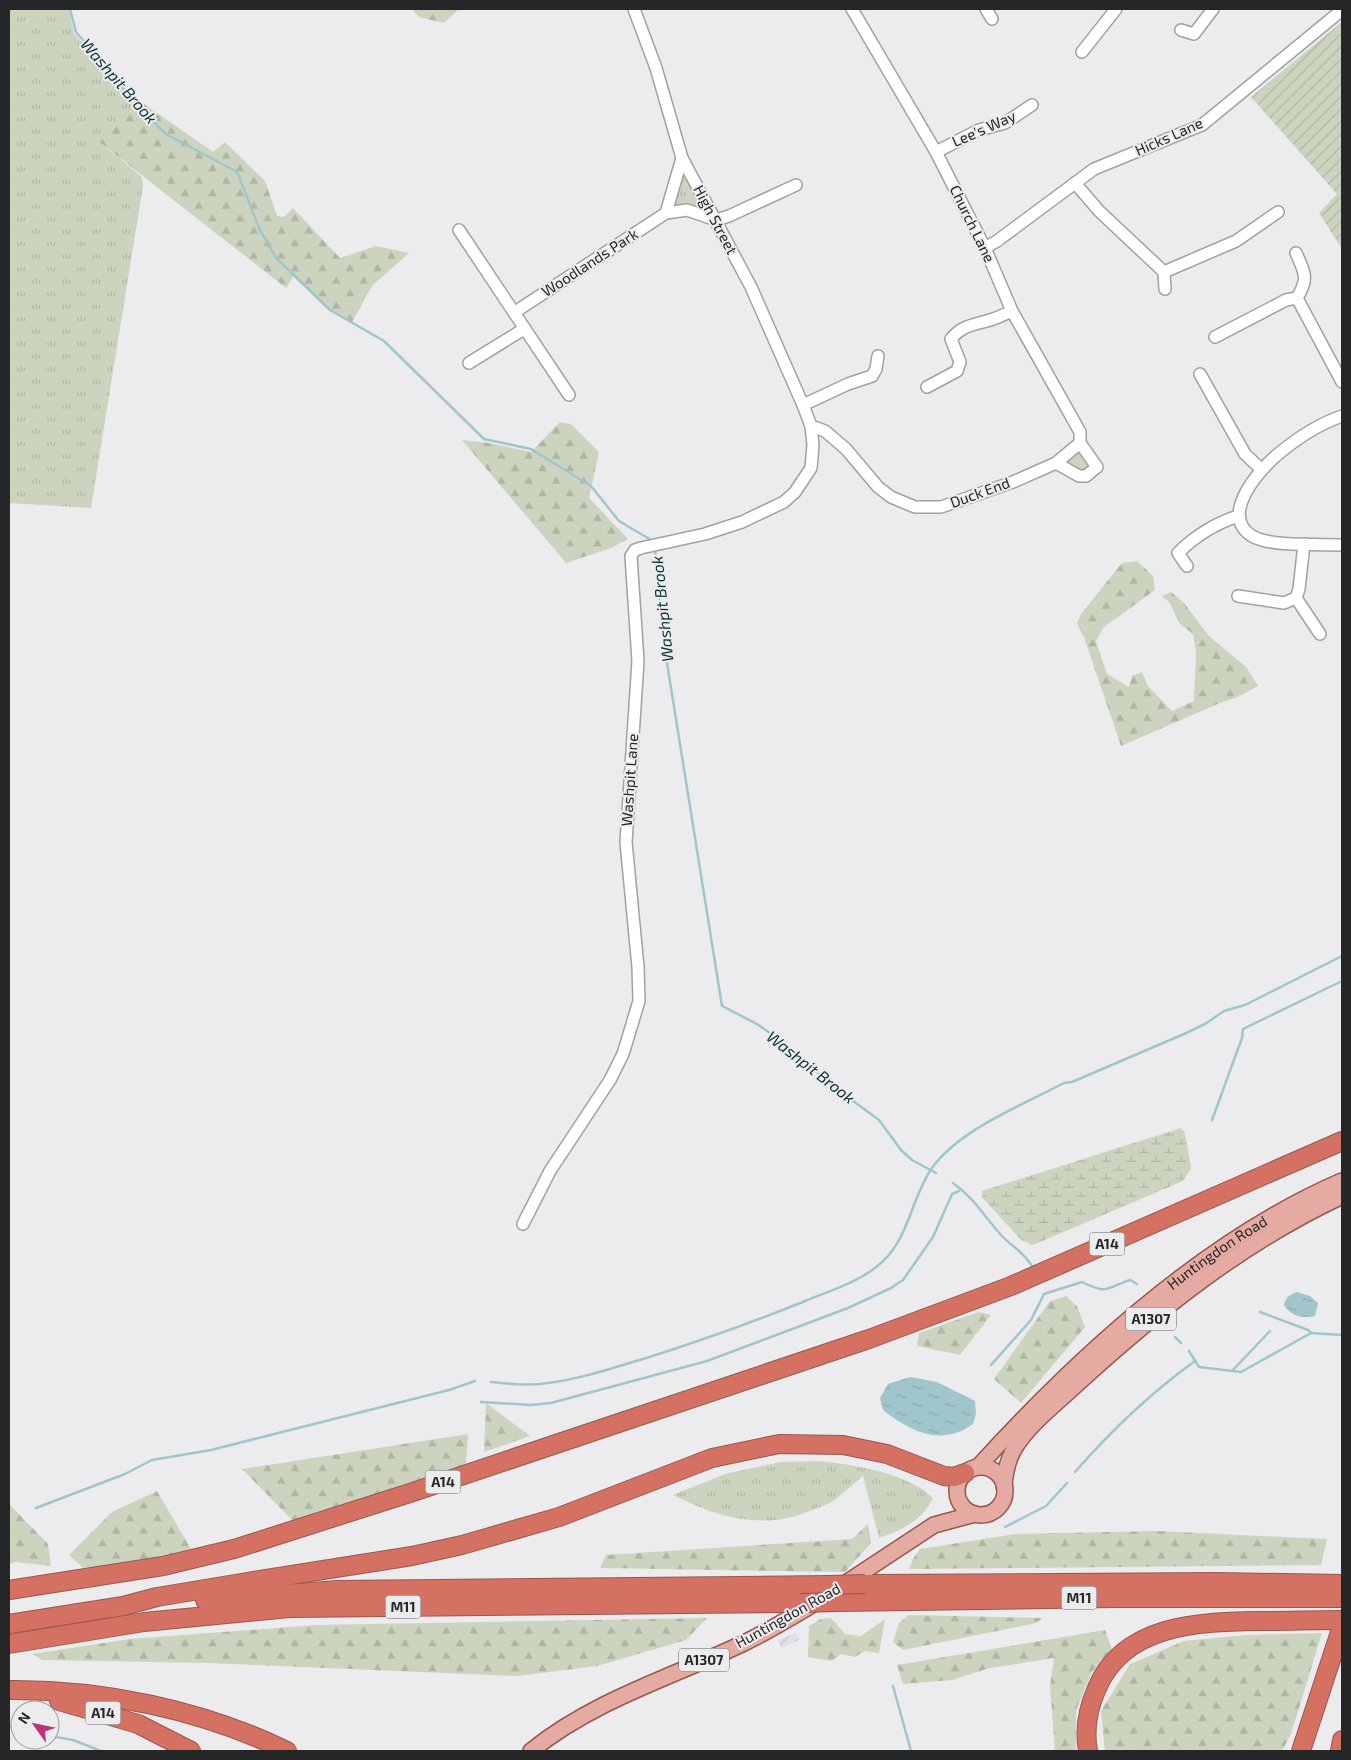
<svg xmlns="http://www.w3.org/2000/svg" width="1351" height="1760" viewBox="0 0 1351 1760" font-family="'Exo 2',sans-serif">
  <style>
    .industrial { fill: url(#industrial-furrows) }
    .grass { fill: url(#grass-tufts) }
    .forest { fill: url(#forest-firs) }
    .wetland { fill: url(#wetland-marsh) }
    .garden { fill: url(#garden-furrows) }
    .water { fill: url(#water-ripples) }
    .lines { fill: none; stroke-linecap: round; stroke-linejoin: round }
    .stream { stroke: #a0c5ca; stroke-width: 2.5 }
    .minor-casing { stroke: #a1a1a3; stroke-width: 14 }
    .major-casing { stroke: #97574e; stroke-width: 18 }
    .highway-casing { stroke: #97574e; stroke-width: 20 }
    .minor { stroke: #fff; stroke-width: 11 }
    .major { stroke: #e5aaa1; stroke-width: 15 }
    .highway { stroke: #d47163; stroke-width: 18 }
    .highway-bridge-casing { stroke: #97574e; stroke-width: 20; stroke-linecap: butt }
    .highway-bridge { stroke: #d47163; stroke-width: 18 }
    .labels { text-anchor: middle; stroke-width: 4; stroke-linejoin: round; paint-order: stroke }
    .shield { fill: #ececee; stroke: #616163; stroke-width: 1 }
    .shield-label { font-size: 14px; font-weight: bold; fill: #252627 }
    .street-label { font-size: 15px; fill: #252627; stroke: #ececee }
    .water-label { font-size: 16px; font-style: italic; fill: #0a3135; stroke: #ececee }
  </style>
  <defs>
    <pattern id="industrial-furrows" width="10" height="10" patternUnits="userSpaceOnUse" patternTransform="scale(1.25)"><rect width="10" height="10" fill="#dee1ea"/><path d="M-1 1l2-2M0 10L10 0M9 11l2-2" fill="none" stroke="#bec1c9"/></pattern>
    <pattern id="grass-tufts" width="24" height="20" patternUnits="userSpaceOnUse" patternTransform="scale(1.25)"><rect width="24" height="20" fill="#ccd4bf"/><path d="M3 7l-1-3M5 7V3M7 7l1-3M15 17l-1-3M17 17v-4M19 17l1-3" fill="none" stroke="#afb6a4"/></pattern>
    <pattern id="forest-firs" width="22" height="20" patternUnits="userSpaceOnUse" patternTransform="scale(1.25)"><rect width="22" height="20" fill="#ccd4bf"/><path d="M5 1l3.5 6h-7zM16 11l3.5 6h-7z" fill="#afb6a4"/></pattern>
    <pattern id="wetland-marsh" width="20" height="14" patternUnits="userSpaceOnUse" patternTransform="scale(1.25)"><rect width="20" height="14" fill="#ccd4bf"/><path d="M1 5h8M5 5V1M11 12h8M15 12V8" fill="none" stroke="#afb6a4"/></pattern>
    <pattern id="garden-furrows" width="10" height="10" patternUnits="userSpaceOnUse" patternTransform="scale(1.25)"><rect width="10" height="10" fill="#ccd4bf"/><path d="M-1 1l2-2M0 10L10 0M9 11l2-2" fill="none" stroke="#afb6a4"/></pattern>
    <pattern id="water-ripples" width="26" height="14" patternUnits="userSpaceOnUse" patternTransform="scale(1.25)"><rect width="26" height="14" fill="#a0c5ca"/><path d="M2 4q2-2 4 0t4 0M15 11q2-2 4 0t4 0" fill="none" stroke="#8aa9ae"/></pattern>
  </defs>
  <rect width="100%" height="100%" fill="#ececee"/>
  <path class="industrial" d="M 796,1633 L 799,1640 L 781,1648 L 778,1640 Z"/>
  <g class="grass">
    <path d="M 9,9 L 69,9 L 74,33 L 139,109 L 98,141 L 142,177 L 143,186 L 91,508 L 9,503 Z"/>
    <path d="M 683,166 L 702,210 L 670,207 Z"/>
    <path d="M 1081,452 L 1088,466 L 1081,474 L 1065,463 L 1074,453 Z"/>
    <path d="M 818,1461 C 852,1464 908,1473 933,1498 C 922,1521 902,1530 879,1538 L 863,1476 C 853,1484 844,1493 833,1501 C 827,1505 819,1507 812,1510 C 765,1531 718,1518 673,1495 L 725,1474 L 780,1462 Z"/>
  </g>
  <g class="forest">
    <path d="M 412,9 L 459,9 L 444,23 L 419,17 Z"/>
    <path d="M 144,104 L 213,152 L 225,142 L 265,181 L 277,216 L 284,217 L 293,208 L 340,258 L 376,246 L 409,253 L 372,286 L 352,322 L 330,310 L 294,276 L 286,288 L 98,141 Z"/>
    <path d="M 560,422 L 571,424 L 599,452 L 589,498 L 628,539 L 611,548 L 566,563 L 462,440 L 489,443 L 531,452 Z"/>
    <path d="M 1137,561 L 1153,576 L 1155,590 L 1104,627 L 1096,641 L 1107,674 L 1129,687 L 1132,676 L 1142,672 L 1148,686 L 1172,711 L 1194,701 L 1196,652 L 1193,634 L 1180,624 L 1169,602 L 1162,596 L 1171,592 L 1184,603 L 1209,636 L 1246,667 L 1258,686 L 1238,697 L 1220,703 L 1121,746 L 1084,637 L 1077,623 L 1081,614 L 1122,563 Z"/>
    <path d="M 1066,1296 L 1077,1306 L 1085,1327 L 1021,1403 L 994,1379 L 1050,1301 Z"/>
    <path d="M 979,1312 L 991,1315 L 960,1355 L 917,1346 L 919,1333 Z"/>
    <path d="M 486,1403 L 530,1436 L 484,1452 Z"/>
    <path d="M 468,1434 L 466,1464 L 295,1523 L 242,1469 Z"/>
    <path d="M 157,1491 L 191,1549 L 90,1574 L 69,1555 L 112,1512 Z"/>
    <path d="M 9,1504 L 48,1544 L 51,1566 L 16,1562 L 9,1564 Z"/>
    <path d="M 868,1524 L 871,1543 L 845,1572 L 600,1568 L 606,1555 L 852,1539 Z"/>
    <path d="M 1157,1531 L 1327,1539 L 1321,1565 L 909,1569 L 913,1559 L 920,1549 L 1015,1534 Z"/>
    <path d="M 909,1615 L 1042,1618 L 1037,1623 L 903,1650 L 893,1642 L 899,1623 Z"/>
    <path d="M 707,1618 L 686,1640 L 597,1666 L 518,1676 L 206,1663 L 42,1660 L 33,1654 L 129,1639 L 316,1625 Z"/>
    <path d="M 831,1618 L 845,1634 L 861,1636 L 885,1619 L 879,1653 L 865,1651 L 855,1657 L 841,1654 L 832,1661 L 808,1657 L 809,1626 L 821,1619 Z"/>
    <path d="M 1105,1630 L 1113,1652 L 1092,1672 L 1076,1710 L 1076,1751 L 1055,1751 L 1050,1686 L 1054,1658 L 990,1668 L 952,1680 L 903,1684 L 897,1665 Z"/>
    <path d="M 1322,1633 L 1291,1734 L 1282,1751 L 1105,1751 L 1101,1711 L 1130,1664 L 1184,1641 L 1247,1635 Z"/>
  </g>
  <path class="wetland" d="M 1181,1128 L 1185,1133 L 1191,1168 L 1183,1181 L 1033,1245 L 1021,1240 L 982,1197 L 982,1191 Z"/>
  <path class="garden" d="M 1342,22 L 1342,249 L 1319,213 L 1337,194 L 1251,97 Z"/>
  <g class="water">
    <path d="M 1297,1292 L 1310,1296 L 1318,1303 L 1315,1316 C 1303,1319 1291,1316 1284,1305 C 1286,1297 1289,1295 1297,1292 Z"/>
    <path d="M 910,1377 L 937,1382 L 975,1401 L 976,1414 L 973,1424 C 941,1447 911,1432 883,1410 L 880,1398 L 888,1384 Z"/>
  </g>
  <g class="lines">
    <g class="stream">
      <path d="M 70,9 L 76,32 L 144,113 L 166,134 L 237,172 L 260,230 L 277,259 L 330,310 L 384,341 L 484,439 L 531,449 L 591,486 L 619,521 L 653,541"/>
      <path d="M 655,548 L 663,638 L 722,1006 L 757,1024 L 780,1040 L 834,1087 L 879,1120 L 901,1150 L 912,1160 L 936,1173"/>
      <path d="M 1212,1120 L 1242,1038 L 1243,1029 L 1342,981"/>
      <path d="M 953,1183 C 973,1197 985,1217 1001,1235 C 1013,1248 1021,1249 1032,1266"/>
      <path d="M 1260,1312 L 1308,1330 L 1311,1333"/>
      <path d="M 1175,1337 L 1181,1343"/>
      <path d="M 1189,1351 L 1199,1367 L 1241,1372 L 1311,1333 L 1342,1335"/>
      <path d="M 991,1365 L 1031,1320 L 1044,1294 L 1082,1282 C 1108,1295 1106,1288 1130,1280 L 1137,1284"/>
      <path d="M 1232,1371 L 1270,1331"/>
      <path d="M 491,1382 C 510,1384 529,1386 548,1383 C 580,1379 612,1368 643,1359 C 697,1342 750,1323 803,1302 C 826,1292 854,1284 875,1268 C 910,1242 909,1201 932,1168 C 959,1130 1022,1105 1064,1083 L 1072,1082 L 1184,1034 L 1205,1024 L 1224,1011 L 1245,1005 L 1342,956"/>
      <path d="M 481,1402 L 531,1405 L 551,1403 L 707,1361 L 848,1308 L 891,1288 L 903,1280 L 933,1237 L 952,1194 L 959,1191"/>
      <path d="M 1075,1472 C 1110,1432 1152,1392 1195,1361"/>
      <path d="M 36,1508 L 125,1474 L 152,1460 L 211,1450 L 449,1390 L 475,1381"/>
      <path d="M 1005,1527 L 1046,1506 L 1067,1483"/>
      <path d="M 893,1686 L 911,1751"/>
      <path d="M 9,1727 L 20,1729"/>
      <path d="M 50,1736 L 73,1740 L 101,1751"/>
    </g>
    <defs>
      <g id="minor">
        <path d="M 852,9 L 936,152 L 985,248 L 1012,311 L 1080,432 L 1080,443"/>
        <path d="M 986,9 L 992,19"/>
        <path d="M 1181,30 L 1194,34 L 1213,9"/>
        <path d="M 1082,52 L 1116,9"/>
        <path d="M 936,152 L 979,130 L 1005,123 L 1032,105"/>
        <path d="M 1075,183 L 1099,211 L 1164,272 L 1236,241 L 1278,212"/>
        <path d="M 666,213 L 682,158"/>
        <path d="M 459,230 L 569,395"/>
        <path d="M 985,248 L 997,241 L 1094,169 L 1202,125 L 1342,10"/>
        <path d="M 1164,272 L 1165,289"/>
        <path d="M 1297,298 L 1342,382"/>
        <path d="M 515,312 L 666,213 L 687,210 L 716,220 L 729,216 L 796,185"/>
        <path d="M 1215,337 L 1286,300 L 1297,298 C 1309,278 1305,273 1296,253"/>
        <path d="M 469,363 L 524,329"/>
        <path d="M 1200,374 L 1245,454 L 1262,470"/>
        <path d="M 927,387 L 957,371 L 960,362 L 951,339 C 962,325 974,325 990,320 C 997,318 1005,314 1012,311"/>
        <path d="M 803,405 L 848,384 L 872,376 L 876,369 L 878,356"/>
        <path d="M 1342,416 C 1319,424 1296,439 1277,455 C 1258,471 1219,516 1252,536 C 1270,547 1320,544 1342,545"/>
        <path d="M 811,426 L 825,431 L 846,449 L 878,487 L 891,497 L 915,507 L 941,507 L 1013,482 L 1056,463 L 1080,443"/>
        <path d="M 1056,463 L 1079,476 L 1086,476 L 1097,467 L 1080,443"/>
        <path d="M 1187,566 L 1178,553 C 1196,535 1214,524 1238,516"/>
        <path d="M 1238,596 L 1284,603 L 1296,598 L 1299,589 L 1304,544"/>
        <path d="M 1296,598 L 1320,634"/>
        <path d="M 523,1224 L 550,1171 L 610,1080 L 623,1054 L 639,1001 L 638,967 L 626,842 L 638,661 L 631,556 L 635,550 L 641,548 L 705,534 L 742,522 L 784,502 L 795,492 L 811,468 L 813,445 L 811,426 L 803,405 L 751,287 L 682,158 L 656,68 L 634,9"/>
      </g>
      <g id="major">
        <path id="s1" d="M 978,1467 C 1077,1358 1205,1240 1342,1181"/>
        <circle cx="981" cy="1491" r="24"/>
        <path d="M 1004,1486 C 1005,1473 1007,1461 1014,1449 C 1028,1425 1056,1404 1077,1384 C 1158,1310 1242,1243 1342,1196"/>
        <path d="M 840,1587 L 934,1525 L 975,1514"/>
        <path d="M 531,1751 C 594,1700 672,1677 744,1643 C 769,1631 793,1616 817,1602"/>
      </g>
      <g id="highway">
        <path d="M 865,1584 L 1217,1582 L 1342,1584"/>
        <path d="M 9,1590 L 163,1566 L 234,1549 L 413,1492 L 869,1339 L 1011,1286 L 1342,1141"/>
        <path d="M 205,1600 L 338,1590 L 829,1585"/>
        <path d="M 837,1602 L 1116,1598 L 1342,1598"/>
        <path d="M 9,1624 L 123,1606 L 157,1597 L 241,1583 L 412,1556 L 462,1545 L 559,1517 L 712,1458 L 779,1444 L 843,1445 L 887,1454 L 944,1476 L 954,1477 L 965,1473"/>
        <path d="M 9,1644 L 144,1622 L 289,1608 L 800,1603"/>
        <path d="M 9,1690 C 103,1689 202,1710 287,1751"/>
        <path d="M 59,1701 L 138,1724 L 191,1751"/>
        <path d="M 1088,1751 C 1084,1729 1088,1708 1097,1688 C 1124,1624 1199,1622 1258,1621 C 1286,1621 1314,1620 1342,1620"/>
        <path d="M 1301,1751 L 1342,1626"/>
        <path d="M 1340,1751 L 1342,1740"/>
      </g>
    </defs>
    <use href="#minor" class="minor-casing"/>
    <use href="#major" class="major-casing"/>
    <use href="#highway" class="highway-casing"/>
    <use href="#minor" class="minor"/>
    <use href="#major" class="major"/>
    <use href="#highway" class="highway"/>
    <defs>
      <g id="highway-bridge">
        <path d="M 829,1585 L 865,1584"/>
        <path d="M 800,1603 L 837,1602"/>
      </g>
    </defs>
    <use href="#highway-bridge" class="highway-bridge-casing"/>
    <use href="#highway-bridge" class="highway-bridge"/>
  </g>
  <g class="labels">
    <g class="shield">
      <rect x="1089.5" y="1232.5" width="35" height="23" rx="4"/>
      <rect x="1126" y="1307.5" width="50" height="23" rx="4"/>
      <rect x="425.5" y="1470.5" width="35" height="23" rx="4"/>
      <rect x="1061.5" y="1586.5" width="35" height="23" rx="4"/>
      <rect x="385.5" y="1595.5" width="35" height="23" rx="4"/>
      <rect x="679" y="1648.5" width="50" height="23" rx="4"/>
      <rect x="85.5" y="1701.5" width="35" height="23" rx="4"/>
    </g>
    <g class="shield-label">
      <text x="1107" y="1249">A14</text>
      <text x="1151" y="1324">A1307</text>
      <text x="443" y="1487">A14</text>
      <text x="1079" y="1603">M11</text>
      <text x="403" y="1612">M11</text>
      <text x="704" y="1665">A1307</text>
      <text x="103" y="1718">A14</text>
    </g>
    <g class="street-label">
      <text transform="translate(984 129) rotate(-24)" y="5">Lee's Way</text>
      <text transform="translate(1169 137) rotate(-24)" y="5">Hicks Lane</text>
      <text transform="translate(715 220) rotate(62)" y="5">High Street</text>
      <text transform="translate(972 224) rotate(64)" y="5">Church Lane</text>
      <text transform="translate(590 263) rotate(-33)" y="5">Woodlands Park</text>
      <text transform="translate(980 493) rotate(-20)" y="5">Duck End</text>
      <text transform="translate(630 780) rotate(-86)" y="5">Washpit Lane</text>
      <text dy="5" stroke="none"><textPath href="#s1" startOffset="322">Huntingdon Road</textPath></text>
      <text transform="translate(788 1616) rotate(-29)" y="5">Huntingdon Road</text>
    </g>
    <g class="water-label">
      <text transform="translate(119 81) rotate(49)" y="6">Washpit Brook</text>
      <text transform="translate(662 609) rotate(-96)" y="6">Washpit Brook</text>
      <text transform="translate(811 1067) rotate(38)" y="6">Washpit Brook</text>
    </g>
  </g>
  <rect width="1351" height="1760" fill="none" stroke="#252627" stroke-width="20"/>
  <g transform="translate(35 1725) rotate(303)"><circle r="24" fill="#ececee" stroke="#9c9d9e"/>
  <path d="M0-4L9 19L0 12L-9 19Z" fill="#bb3474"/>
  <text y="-8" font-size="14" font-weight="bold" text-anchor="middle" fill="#252627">N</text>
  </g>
</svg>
